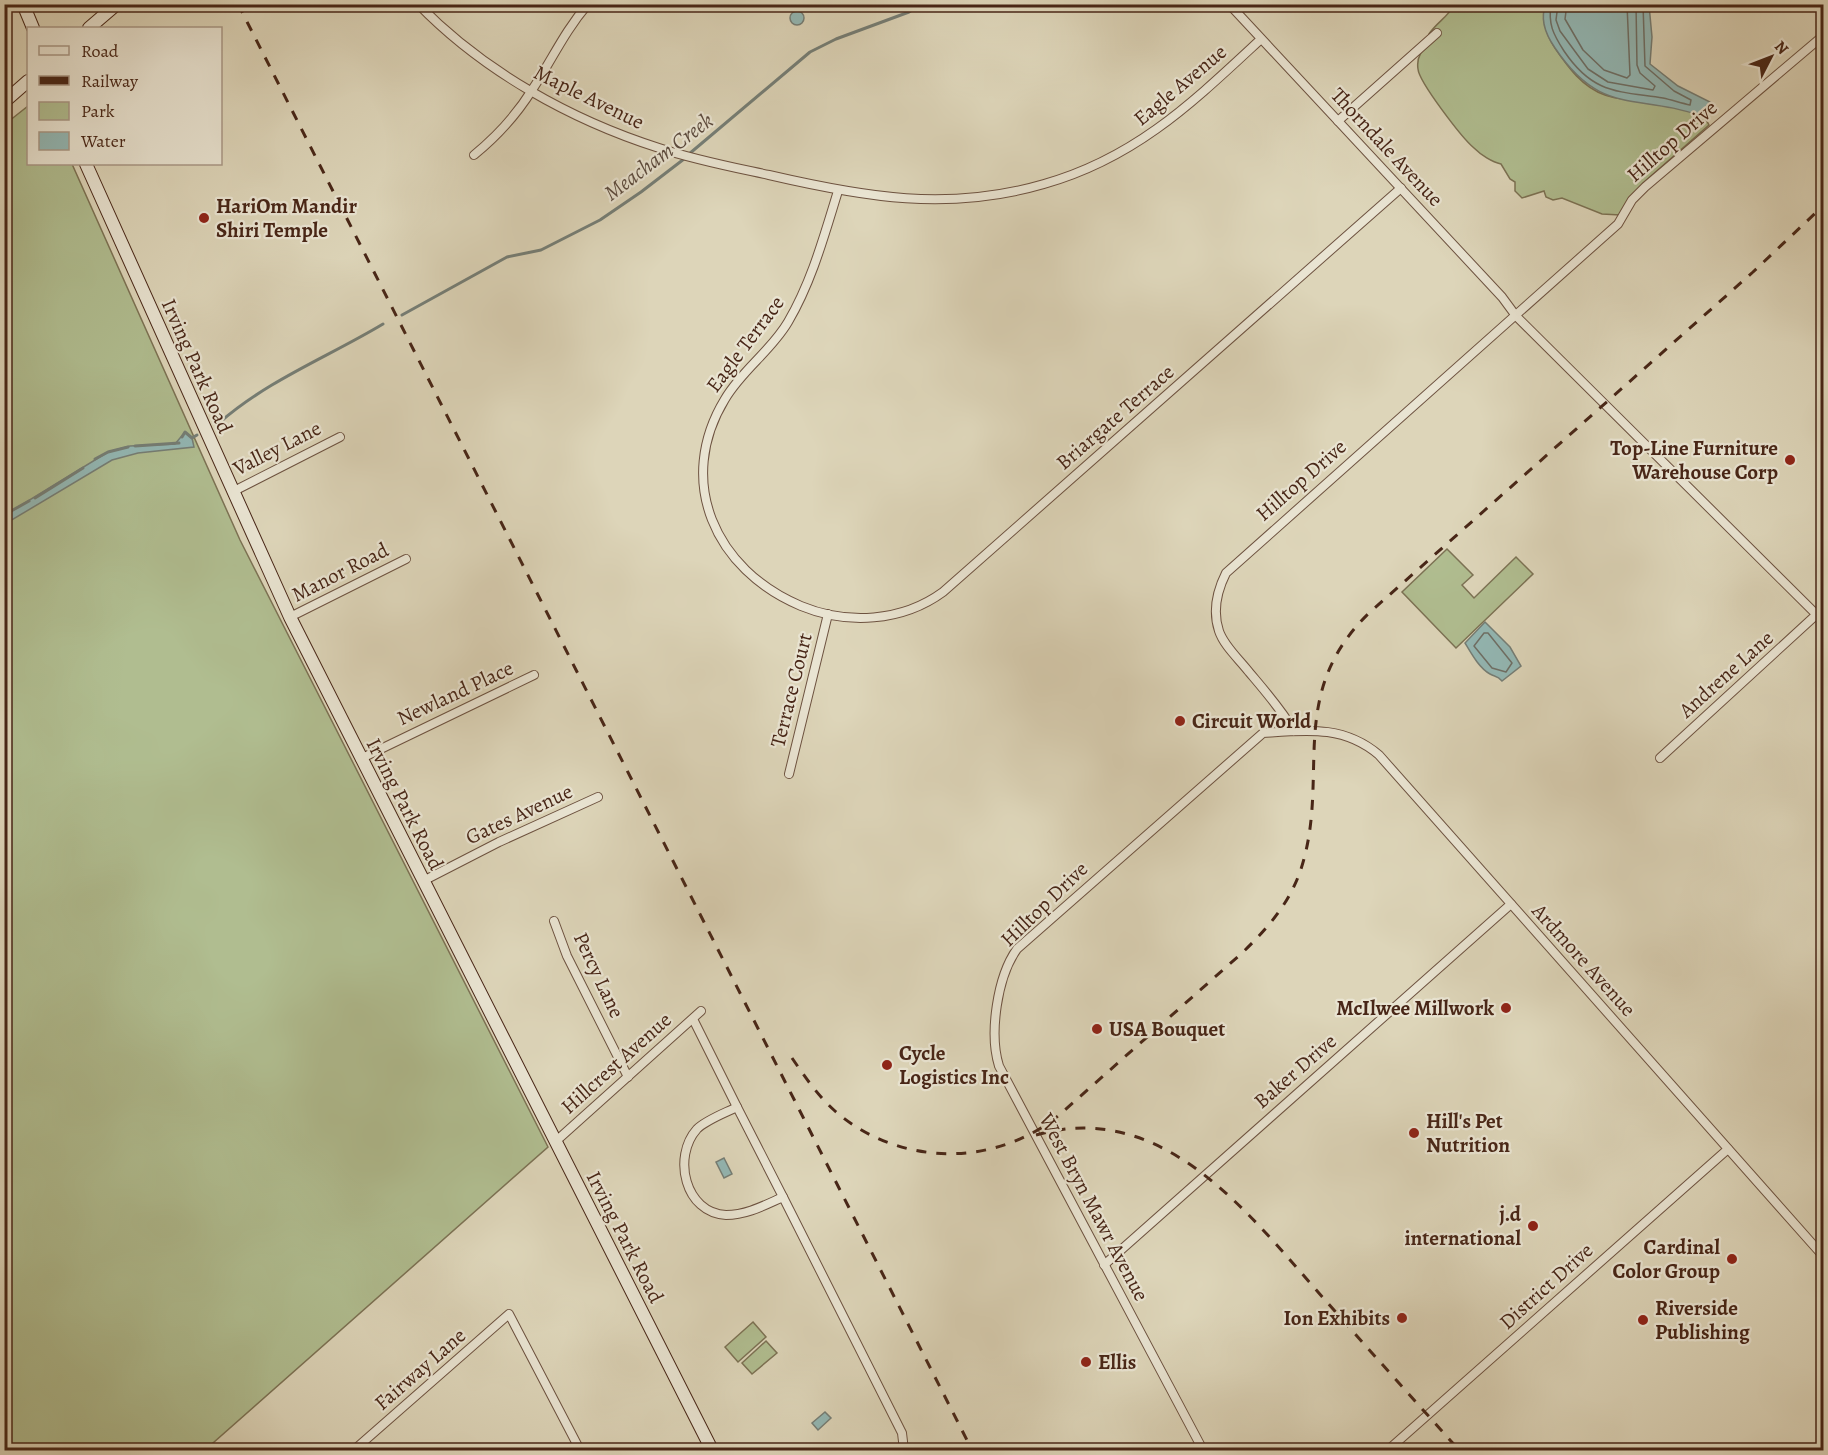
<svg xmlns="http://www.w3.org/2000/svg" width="1828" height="1455" viewBox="0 0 1828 1455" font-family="Alegreya,serif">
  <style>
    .green { fill: #b0bd90; stroke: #7c7254; stroke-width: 1.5 }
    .water { fill: #93b8b5; stroke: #757e76; stroke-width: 1.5 }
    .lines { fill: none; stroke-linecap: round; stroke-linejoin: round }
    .shore { stroke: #6e6f66; stroke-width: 1.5 }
    .stream { stroke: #757e76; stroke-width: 3 }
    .street-casing { stroke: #6d5240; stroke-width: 10 }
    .secondary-casing { stroke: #482617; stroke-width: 14 }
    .street { stroke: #e9e4d2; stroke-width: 8 }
    .secondary { stroke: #e9e4d2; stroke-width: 12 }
    .rail { stroke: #482617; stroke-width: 3; stroke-dasharray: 10 10; stroke-linecap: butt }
    .poi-dot { fill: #8f2418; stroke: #e9e4d2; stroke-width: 2 }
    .labels { text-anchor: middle; stroke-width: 4.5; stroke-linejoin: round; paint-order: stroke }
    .street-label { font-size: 21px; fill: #482617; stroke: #e9e4d2 }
    .poi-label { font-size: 21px; font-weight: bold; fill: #482617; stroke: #e9e4d2; text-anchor: start }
    .water-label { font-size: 22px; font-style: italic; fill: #5b4a3e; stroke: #e9e4d2 }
  </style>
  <rect width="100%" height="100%" fill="#ddd5b9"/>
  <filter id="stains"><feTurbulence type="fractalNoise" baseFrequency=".00333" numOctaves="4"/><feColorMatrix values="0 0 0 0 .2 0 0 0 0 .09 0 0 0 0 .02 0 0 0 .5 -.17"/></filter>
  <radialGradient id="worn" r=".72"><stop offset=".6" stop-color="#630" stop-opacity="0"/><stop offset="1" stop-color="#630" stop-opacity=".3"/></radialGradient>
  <g class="green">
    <path d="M 1454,5 L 1546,5 C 1540,18 1547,36 1555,48 C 1568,67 1582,87 1605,95 C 1628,104 1699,101 1709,125 L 1643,183 L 1620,215 L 1602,214 L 1562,198 L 1553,200 L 1546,197 L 1544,191 L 1522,198 L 1515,191 L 1515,182 L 1510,179 L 1501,164 C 1492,162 1481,155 1474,148 C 1462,138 1419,82 1418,69 C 1416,56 1423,49 1431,41 L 1429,34 C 1437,22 1448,17 1454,5 Z"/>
    <path d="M 28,106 L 28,164 L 72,164 L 240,540 L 548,1147 L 205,1450 L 5,1450 L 4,125 Z"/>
    <path d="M 1447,549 L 1473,575 L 1462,585 L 1474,598 L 1516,557 L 1533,574 L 1456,648 L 1402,592 Z"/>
    <path d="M 753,1322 L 766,1337 L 738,1362 L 725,1347 Z"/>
    <path d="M 766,1341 L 777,1353 L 752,1374 L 742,1363 Z"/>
  </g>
  <g class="water">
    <path d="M 1546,4 L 1649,5 L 1652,37 L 1650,64 L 1678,86 L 1712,103 L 1715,112 L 1704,117 C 1637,92 1602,118 1555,48 C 1546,35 1539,20 1546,4 Z"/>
    <circle cx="797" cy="18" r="7"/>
    <path d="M 185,432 L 192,438 L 194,447 L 138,453 L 112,460 L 5,524 L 5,515 L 108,452 L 130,446 L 175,444 Z"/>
    <path d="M 1485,622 L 1510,647 L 1521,666 L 1502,681 C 1497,675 1495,677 1490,674 C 1479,668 1471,653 1465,643 Z"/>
    <path d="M 724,1158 L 732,1174 L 724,1178 L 716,1162 Z"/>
    <path d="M 825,1412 L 831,1418 L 818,1430 L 812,1423 Z"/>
  </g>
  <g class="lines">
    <g class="shore">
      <path d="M 1551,4 C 1548,24 1553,34 1564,51 C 1593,94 1617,91 1663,98 C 1672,100 1681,103 1690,105 L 1691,100 L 1674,91 L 1645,66 L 1643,4"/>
      <path d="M 1558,4 L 1556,20 L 1560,31 L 1588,69 L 1608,82 L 1653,90 L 1655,86 L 1640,73 L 1637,65 L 1636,4"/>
      <path d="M 1567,4 L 1565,19 L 1583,50 L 1604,70 L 1627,78 L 1630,75 L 1627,4"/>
      <path d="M 1484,633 L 1488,633 L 1512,663 L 1506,672 L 1492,668 L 1474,646 Z"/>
    </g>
    <g class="stream">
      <path d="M 689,154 L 810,52 L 836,39 L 909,12 L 922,4"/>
      <path d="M 402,315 L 507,257 L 541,250 L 600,220 L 641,192 L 684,159"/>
      <path d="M 219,423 C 268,380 328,357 383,324"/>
      <path d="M 182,437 L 185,432 L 192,438 L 197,435"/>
      <path d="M 135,446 L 179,443"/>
      <path d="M 95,459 L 108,452 L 128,447"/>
      <path d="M 35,498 L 83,468"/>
      <path d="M 4,515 L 29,501"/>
    </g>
    <defs>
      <g id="street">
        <path d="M 418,4 C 483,71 571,120 659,148 C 695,160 732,167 769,175 C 864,197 948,212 1044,184 C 1136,158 1193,102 1261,39"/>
        <path d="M 1229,4 L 1502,297 L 1516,316 L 1824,622"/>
        <path d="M 1338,121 L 1437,33"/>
        <path d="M 474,155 C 496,137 517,114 532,90 C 552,60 564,32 588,4"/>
        <path d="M 838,191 C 824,236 812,281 788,322 C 771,351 742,370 725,399 C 675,481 715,570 801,606 C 847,625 902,622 943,592 L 1401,188"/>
        <path d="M 232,492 L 340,437"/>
        <path d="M 290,617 L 406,559"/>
        <path d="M 1294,731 C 1281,709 1265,691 1249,672 C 1239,659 1224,646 1219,631 C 1212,610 1217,591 1226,573 L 1618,224 L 1632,200 L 1645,187 L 1824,35"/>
        <path d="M 1660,758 L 1816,615"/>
        <path d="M 360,759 L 534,675"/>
        <path d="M 789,774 L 828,614"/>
        <path d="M 423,881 L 499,842 L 598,797"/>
        <path d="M 554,921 L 567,956 L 628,1077"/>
        <path d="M 693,1019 L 737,1107"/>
        <path d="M 737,1107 L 783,1197 C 765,1205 747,1215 726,1215 C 685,1213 672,1157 697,1129 C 706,1120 725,1113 737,1107 Z"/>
        <path d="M 555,1142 L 701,1011"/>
        <path d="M 783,1197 L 902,1433 L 904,1450"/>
        <path d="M 1104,1265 L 1511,904"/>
        <path d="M 354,1450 L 509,1314 L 580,1450"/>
        <path d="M 1203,1450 L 999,1066 C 989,1034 997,977 1017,949 L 1263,733 C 1306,730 1344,725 1379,755 L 1824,1257"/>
        <path d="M 1388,1450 L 1728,1149"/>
      </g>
      <g id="secondary">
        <path d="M 23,4 L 33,28"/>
        <path d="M 89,28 L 117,4"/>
        <path d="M 4,102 L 28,81"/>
        <path d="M 86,164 L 290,617 L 712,1450"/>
      </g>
    </defs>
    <use href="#street" class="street-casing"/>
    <use href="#secondary" class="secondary-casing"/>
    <use href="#street" class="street"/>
    <use href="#secondary" class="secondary"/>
    <g class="rail">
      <path d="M 238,4 L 972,1450"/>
      <path d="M 792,1058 C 805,1077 818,1096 835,1111 C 898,1166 993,1168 1058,1116 L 1242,953 C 1267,929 1288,905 1300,872 C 1332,778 1284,696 1369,613 L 1753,272 L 1824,205"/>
      <path d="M 1036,1135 C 1165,1098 1251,1217 1326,1301 C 1370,1351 1415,1401 1459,1450"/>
    </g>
  </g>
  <g class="poi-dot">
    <circle cx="204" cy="218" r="6"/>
    <circle cx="1790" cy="460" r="6"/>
    <circle cx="1180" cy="721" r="6"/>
    <circle cx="1506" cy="1008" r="6"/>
    <circle cx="1097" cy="1029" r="6"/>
    <circle cx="887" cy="1065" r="6"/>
    <circle cx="1414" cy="1133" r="6"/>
    <circle cx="1533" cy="1226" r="6"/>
    <circle cx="1732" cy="1259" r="6"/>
    <circle cx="1402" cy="1318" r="6"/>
    <circle cx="1643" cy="1320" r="6"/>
    <circle cx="1086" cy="1362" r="6"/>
  </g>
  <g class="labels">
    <g class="street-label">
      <text transform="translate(1180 85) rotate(-40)" y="7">Eagle Avenue</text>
      <text transform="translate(589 97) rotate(26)" y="7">Maple Avenue</text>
      <text transform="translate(1672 141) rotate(-41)" y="7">Hilltop Drive</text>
      <text transform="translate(1387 147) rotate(47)" y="7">Thorndale Avenue</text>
      <text transform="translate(745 344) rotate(-53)" y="7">Eagle Terrace</text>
      <text transform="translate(197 366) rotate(66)" y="7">Irving Park Road</text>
      <text transform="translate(1115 417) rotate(-41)" y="7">Briargate Terrace</text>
      <text transform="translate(277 448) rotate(-27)" y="7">Valley Lane</text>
      <text transform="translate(1301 480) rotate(-41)" y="7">Hilltop Drive</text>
      <text transform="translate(340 572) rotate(-27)" y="7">Manor Road</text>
      <text transform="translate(1726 674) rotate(-42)" y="7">Andrene Lane</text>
      <text transform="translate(791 690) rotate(-76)" y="7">Terrace Court</text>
      <text transform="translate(455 693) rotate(-25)" y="7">Newland Place</text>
      <text transform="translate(405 804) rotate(63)" y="7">Irving Park Road</text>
      <text transform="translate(519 814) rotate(-25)" y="7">Gates Avenue</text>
      <text transform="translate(1044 904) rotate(-44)" y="7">Hilltop Drive</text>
      <text transform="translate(1584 960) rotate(48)" y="7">Ardmore Avenue</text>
      <text transform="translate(599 975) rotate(65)" y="7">Percy Lane</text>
      <text transform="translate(616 1063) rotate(-42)" y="7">Hillcrest Avenue</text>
      <text transform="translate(1295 1071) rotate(-41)" y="7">Baker Drive</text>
      <text transform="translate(1094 1207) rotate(62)" y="7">West Bryn Mawr Avenue</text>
      <text transform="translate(625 1237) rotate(63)" y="7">Irving Park Road</text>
      <text transform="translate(1546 1286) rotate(-42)" y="7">District Drive</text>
      <text transform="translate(420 1369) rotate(-41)" y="7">Fairway Lane</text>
    </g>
    <g class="poi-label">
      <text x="216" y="213">HariOm Mandir<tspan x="216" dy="24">Shiri Temple</tspan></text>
      <text x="1778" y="455" text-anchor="end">Top-Line Furniture<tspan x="1778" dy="24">Warehouse Corp</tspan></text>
      <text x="1192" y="728">Circuit World</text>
      <text x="1494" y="1015" text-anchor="end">McIlwee Millwork</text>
      <text x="1109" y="1036">USA Bouquet</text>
      <text x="899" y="1060">Cycle<tspan x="899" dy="24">Logistics Inc</tspan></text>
      <text x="1426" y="1128">Hill's Pet<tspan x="1426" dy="24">Nutrition</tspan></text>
      <text x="1521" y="1221" text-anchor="end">j.d<tspan x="1521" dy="24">international</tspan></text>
      <text x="1720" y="1254" text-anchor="end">Cardinal<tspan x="1720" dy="24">Color Group</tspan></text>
      <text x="1655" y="1315">Riverside<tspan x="1655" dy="24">Publishing</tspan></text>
      <text x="1390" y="1325" text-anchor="end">Ion Exhibits</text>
      <text x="1098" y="1369">Ellis</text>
    </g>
    <g class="water-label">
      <text transform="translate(658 156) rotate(-37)" y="8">Meacham Creek</text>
    </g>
  </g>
  <rect width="1828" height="1455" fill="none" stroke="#ddd5b9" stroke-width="24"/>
  <rect x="6" y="6" width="1816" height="1443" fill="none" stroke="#482617" stroke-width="3"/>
  <rect x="12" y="12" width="1804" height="1431" fill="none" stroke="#482617" stroke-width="1.5"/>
  <rect x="27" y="27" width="195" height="138" fill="#e9e4d2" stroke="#a99887" stroke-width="1.5"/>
  <rect x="39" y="46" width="30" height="9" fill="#e9e4d2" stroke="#a99887" stroke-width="1.5"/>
  <text x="81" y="57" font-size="18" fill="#482617">Road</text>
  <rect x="39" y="76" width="30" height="9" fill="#482617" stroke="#a99887" stroke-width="1.5"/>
  <text x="81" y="87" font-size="18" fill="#482617">Railway</text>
  <rect x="39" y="102" width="30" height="18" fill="#b0bd90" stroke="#a99887" stroke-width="1.5"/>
  <text x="81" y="117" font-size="18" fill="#482617">Park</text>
  <rect x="39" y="132" width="30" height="18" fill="#93b8b5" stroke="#a99887" stroke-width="1.5"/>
  <text x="81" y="147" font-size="18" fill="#482617">Water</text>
  <g transform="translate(1771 57) rotate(48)" stroke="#e9e4d2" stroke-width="4.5" paint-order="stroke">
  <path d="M0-4.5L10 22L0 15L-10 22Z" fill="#482617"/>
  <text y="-9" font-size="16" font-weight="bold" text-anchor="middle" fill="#482617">N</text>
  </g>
  <rect width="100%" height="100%" filter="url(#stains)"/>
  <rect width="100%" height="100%" fill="url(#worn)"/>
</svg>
